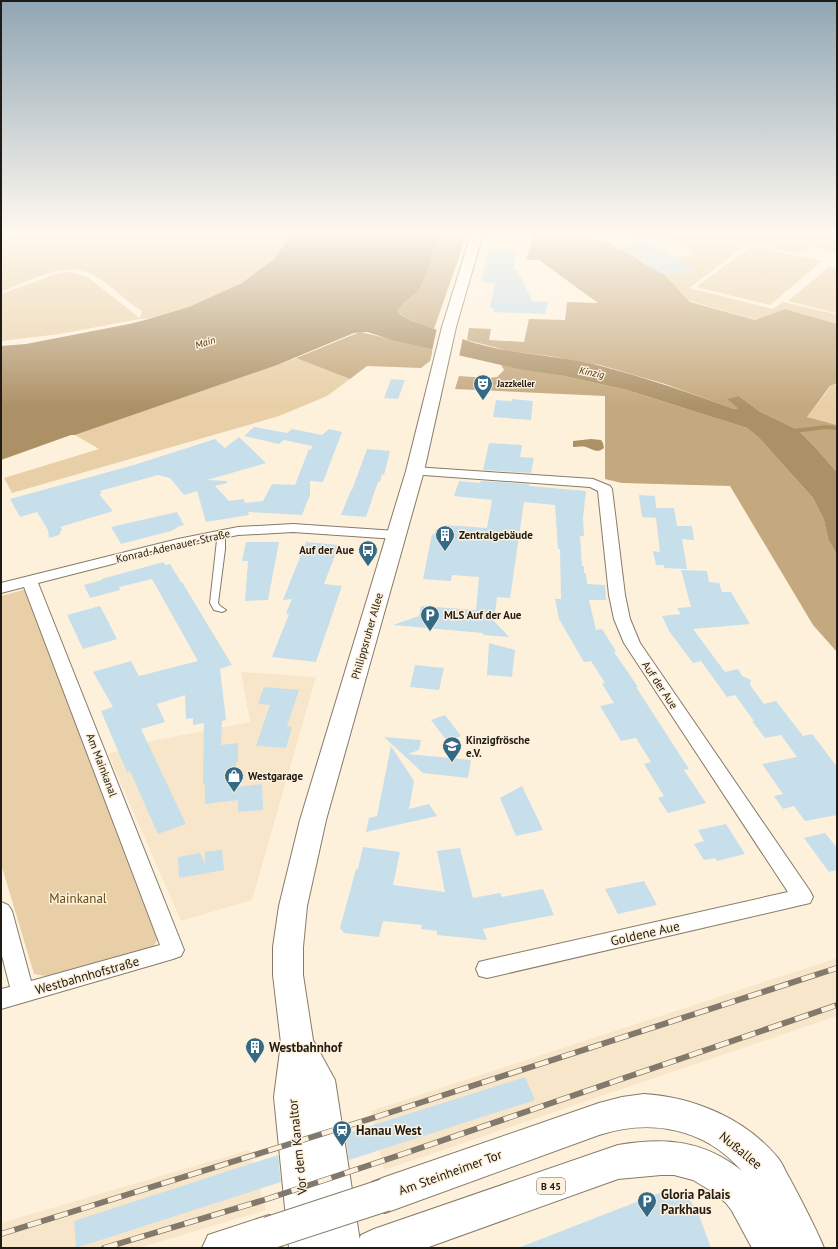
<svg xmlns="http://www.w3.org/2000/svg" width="838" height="1249" viewBox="0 0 838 1249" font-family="'PT Sans',sans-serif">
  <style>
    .built { fill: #f8e6cb }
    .green { fill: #e8cfa7 }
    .forest { fill: #c4a87e }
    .water { fill: #ac9167 }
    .pier { fill: #fef1dc }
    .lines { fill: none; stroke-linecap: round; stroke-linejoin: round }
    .stream { stroke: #ac9167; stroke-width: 4 }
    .building { fill: #c7deeb }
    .service-casing { stroke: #877b68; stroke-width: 2 }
    .minor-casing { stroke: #877b68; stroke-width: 2 }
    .secondary-casing { stroke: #877b68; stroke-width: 2 }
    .primary-casing { stroke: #877b68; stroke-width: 2 }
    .service { fill: #fff; fill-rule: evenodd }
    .minor { fill: #fff; fill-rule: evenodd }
    .secondary { fill: #fff; fill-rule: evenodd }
    .primary { fill: #fff; fill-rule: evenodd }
    .rail-casing { stroke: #81796c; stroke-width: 6 }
    .rail { stroke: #fef1dc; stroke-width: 4.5; stroke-dasharray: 14; stroke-linecap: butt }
    .primary-bridge-casing { stroke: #877b68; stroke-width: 34; stroke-linecap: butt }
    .primary-bridge { stroke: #fff; stroke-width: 32 }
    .labels { text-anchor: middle; stroke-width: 3; stroke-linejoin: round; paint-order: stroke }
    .far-poi-label { font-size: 9px; font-weight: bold; fill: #201b14; stroke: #fef1dc; text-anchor: start }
    .far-water-label { font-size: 10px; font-style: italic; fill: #46320e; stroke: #fef1dc }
    .shield { fill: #fef1dc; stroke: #635b50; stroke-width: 1 }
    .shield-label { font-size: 10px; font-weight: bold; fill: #201b14 }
    .poi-label { font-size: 11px; font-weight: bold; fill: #201b14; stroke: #fef1dc; text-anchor: start }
    .street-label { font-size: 11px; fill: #201b14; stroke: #fef1dc }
    .near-park-label { font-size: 13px; fill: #654915; stroke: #fef1dc }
    .near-street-label { font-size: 13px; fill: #201b14; stroke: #fef1dc }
    .near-poi-label { font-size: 13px; font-weight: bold; fill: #201b14; stroke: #fef1dc; text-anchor: start }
  </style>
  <rect width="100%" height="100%" fill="#fef1dc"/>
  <g class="built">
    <path d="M 241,672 L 316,677 L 252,900 L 181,921 L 108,754 L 147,742 L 250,722 Z"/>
    <path d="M 837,958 L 837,1016 L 384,1170 L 371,1111 Z"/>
    <path d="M 249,1150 L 266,1210 L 139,1248 L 1,1248 L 1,1223 Z"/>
  </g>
  <g class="green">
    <path d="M 1,234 L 292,234 C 286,242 281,252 275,259 C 255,281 169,321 140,319 L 60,334 L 1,341 L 1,294 L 59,273 L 68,272 L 86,276 L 140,318 L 142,311 C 125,301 112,286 95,276 C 66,259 29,281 1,292 Z"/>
    <path d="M 611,234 L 835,234 L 837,235 L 837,254 L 814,247 L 798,254 L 749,243 L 689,288 L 773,309 L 783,302 L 835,314 L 836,313 L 788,301 L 829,267 L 837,269 L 837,324 L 785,309 L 756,320 L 690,301 L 665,275 L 694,270 L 675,258 L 695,254 L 667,236 L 638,236 Z"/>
    <path d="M 752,246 L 822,261 L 770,305 L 696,287 Z"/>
    <path d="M 296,358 L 350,379 L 327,396 L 279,416 L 12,493 L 4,478 L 99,449 L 75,435 Z"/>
    <path d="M 837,383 L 837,425 L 807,417 L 831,386 Z"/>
    <path d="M 27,589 L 161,932 L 154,946 L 45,976 L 34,974 L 1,864 L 1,596 Z"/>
  </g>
  <g class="forest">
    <path d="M 440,234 L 467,234 L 434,329 L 405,318 L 398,311 C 403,301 415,296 421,287 Z"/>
    <path d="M 534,234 L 553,234 L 608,242 L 618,249 L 622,248 L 643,263 L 665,275 L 690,302 L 755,320 L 785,309 L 837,324 L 837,383 L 830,386 L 807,417 L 837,425 L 837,472 L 814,446 L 798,430 L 759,411 L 739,396 L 738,408 L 734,409 L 665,384 L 600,365 L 550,356 L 509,351 L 467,340 L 469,328 L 491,329 L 489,340 L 524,342 L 529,319 L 565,320 L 567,302 L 598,303 L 539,260 L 526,260 Z"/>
    <path d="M 360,332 L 433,349 L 430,361 L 421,368 L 367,366 L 350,379 L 296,358 Z"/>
    <path d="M 501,365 L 564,376 L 627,390 L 747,428 L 759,438 L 813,498 L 824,520 L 828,539 L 837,555 L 837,652 L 813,625 L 730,486 L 622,483 L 605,479 L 605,396 L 455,389 L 459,376 L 487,378 L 497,377 L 504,370 Z"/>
  </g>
  <g class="water">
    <path d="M 292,234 L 440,234 L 421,287 C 415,296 403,301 398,311 C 403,320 415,321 424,325 C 452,336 482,347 511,351 C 541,356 572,358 601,366 C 647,378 690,393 734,409 L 738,408 L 727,399 L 739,396 L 759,411 L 798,430 L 814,446 L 837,472 L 837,555 L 828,539 L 824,520 L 813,498 L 759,438 L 747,428 L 627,390 L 564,376 L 519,369 L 392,340 L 367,332 L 354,333 L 277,365 L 75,435 L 71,435 L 1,460 L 1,346 L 26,344 L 129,324 L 149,319 L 189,307 L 242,283 L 274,259 Z"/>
    <path d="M 591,439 L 601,440 L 603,443 L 604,448 C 597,454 593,449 586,447 C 582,446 577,447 573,447 L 573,441 Z"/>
  </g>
  <path class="pier" d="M 437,328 L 463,337 L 459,357 L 432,351 Z"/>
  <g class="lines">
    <path class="stream" d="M 794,431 L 826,427 L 837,428"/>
  </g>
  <g class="building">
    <path d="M 646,243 L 657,249 L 660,249 L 695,270 L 665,275 L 617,247 Z"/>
    <path d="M 489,249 L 516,250 L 513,270 L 517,270 L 532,301 L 548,302 L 545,314 L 493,312 L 494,308 L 490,308 L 495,283 L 481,282 Z"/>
    <path d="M 391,379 L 405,380 L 398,399 L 384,398 Z"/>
    <path d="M 512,399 L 533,401 L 531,420 L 493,417 L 496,400 L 512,401 Z"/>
    <path d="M 254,427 L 287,433 L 292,429 L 322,435 L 329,429 L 342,432 L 323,482 L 310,481 L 310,495 L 302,515 L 248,512 L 249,515 L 206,522 L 197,491 L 184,495 L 170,478 L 158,475 L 100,491 L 102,493 L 99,494 L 113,511 L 60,527 L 62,529 L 59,535 L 49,538 L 48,530 L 37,512 L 20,517 L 10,499 L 134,465 L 215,439 L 225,448 L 239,437 L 266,463 L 207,480 L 227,481 L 227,483 L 215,486 L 229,501 L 244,499 L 245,503 L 263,501 L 272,484 L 295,485 L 309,449 L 311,450 L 312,446 L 284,440 L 279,444 L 244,436 Z"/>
    <path d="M 489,443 L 522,445 L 520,457 L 534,458 L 531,473 L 483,470 Z"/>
    <path d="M 367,449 L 390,451 L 384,475 L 382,474 L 380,482 L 378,482 L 366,517 L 341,515 L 351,490 L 352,490 Z"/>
    <path d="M 459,481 L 480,483 L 481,481 L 529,484 L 529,486 L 586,491 L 583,518 L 584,536 L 580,536 L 582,566 L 584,566 L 584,573 L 586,573 L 587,584 L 605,585 L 606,600 L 589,600 L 596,630 L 602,629 L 616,651 L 614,652 L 638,687 L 636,687 L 689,769 L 684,770 L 706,803 L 668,813 L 658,798 L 664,796 L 644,764 L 651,762 L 636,738 L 621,741 L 600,706 L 614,703 L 602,684 L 605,683 L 591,661 L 584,662 L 559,619 L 555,599 L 561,599 L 560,549 L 558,549 L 555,505 L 524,502 L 510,598 L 497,597 L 494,621 L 509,637 L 483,635 L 483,633 L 393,625 L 419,616 L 421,606 L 476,610 L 479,577 L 452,575 L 451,581 L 423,579 L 432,534 L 434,535 L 436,529 L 444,529 L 445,525 L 487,528 L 492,500 L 454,496 Z"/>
    <path d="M 639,495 L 655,496 L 656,508 L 674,508 L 677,526 L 692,526 L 694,540 L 682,539 L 687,569 L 664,568 L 664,565 L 656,565 L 653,551 L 660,552 L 656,518 L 642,517 Z"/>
    <path d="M 177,512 L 184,525 L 177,527 L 177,528 L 171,531 L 121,544 L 111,527 Z"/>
    <path d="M 246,542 L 279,542 L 268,600 L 245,601 L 248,561 L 242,561 Z"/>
    <path d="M 306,542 L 339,545 L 324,584 L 342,586 L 316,662 L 272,657 L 289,614 L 286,613 L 292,599 L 283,600 Z"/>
    <path d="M 164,562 L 165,565 L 170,564 L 181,582 L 182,582 L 232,665 L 220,669 L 226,720 L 222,721 L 221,745 L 238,743 L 238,762 L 236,762 L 238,787 L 262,784 L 263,810 L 238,812 L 238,800 L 205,804 L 205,784 L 203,785 L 204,723 L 193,725 L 193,718 L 186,719 L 185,695 L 157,704 L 165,722 L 141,729 L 186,824 L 158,834 L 130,771 L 127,772 L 101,711 L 113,707 L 93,672 L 131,661 L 139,676 L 198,661 L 152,579 L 119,587 L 120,590 L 90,598 L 84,585 L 102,580 L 101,579 Z"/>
    <path d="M 681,570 L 707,571 L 709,582 L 719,583 L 722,592 L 731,592 L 750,624 L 693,629 L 725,672 L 738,669 L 742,676 L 751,680 L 750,685 L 764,704 L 776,701 L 803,736 L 812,734 L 826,752 L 837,767 L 837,815 L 805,821 L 794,806 L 783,809 L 774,796 L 783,794 L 762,764 L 797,757 L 781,735 L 765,738 L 752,721 L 754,721 L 735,695 L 727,697 L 701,661 L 693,663 L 669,631 L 662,616 L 681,614 L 677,608 L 691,607 Z"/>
    <path d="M 100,606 L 117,639 L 83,649 L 67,615 Z"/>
    <path d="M 489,643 L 515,650 L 512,677 L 487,675 Z"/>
    <path d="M 415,665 L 444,668 L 439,690 L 410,687 Z"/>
    <path d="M 264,687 L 299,690 L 287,726 L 292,727 L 286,748 L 256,746 L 270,705 L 258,704 Z"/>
    <path d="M 445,715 L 461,736 L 447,741 L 431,720 Z"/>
    <path d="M 384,737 L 421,740 L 419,750 L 408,754 L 471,760 L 468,778 L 423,773 Z"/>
    <path d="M 391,746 L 414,781 L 409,809 L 429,804 L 437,816 L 366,832 L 369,818 L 377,816 Z"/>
    <path d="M 522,786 L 543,830 L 516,836 L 500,798 Z"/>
    <path d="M 726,824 L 745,854 L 717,861 L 715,858 L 704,860 L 694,844 L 704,841 L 698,830 Z"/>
    <path d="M 825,833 L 837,848 L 837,870 L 829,872 L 804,838 Z"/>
    <path d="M 363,847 L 400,852 L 393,885 L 445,892 L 437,851 L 460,848 L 473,898 L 500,893 L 502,897 L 543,889 L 554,915 L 483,929 L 487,940 L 437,935 L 437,931 L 421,929 L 422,925 L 383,921 L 379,937 L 344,933 L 340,928 L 356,869 L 358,869 Z"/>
    <path d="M 222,850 L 224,870 L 179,878 L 178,857 L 200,853 L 205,864 L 205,852 Z"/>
    <path d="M 644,881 L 657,905 L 618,914 L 605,889 Z"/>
    <path d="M 525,1077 L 535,1100 L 349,1160 L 345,1134 Z"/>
    <path d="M 278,1155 L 281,1182 L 76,1248 L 74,1221 Z"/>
    <path d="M 662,1192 L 678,1193 L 689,1199 L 698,1212 L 711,1248 L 518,1248 Z"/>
  </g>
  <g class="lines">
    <defs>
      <path id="service" d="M 218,531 L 224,531 L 225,533 L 225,549 L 218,603 L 220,606 L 226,610 L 222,612 L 214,610 L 210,603 Z"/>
      <g id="minor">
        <path d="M 415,467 L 593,479 L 610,486 L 612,489 L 625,595 L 630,619 L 640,643 L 810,891 L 813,897 L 810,903 L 487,978 L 479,976 L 476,969 L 479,962 L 487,960 L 788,892 L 624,643 L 614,619 L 609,595 L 598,491 L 590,487 L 410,474 L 408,471 L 410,468 Z"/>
        <path d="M 293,524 L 396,531 L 401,532 L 403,535 L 401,538 L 396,539 L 293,532 L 238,535 L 179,547 L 38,583 L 184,950 L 181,956 L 173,959 L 1,1009 L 1,989 L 10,987 L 1,952 L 1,902 L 8,905 L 12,911 L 31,981 L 160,945 L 24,587 L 1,593 L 1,583 L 178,539 L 238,527 Z"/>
      </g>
      <path id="secondary" d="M 471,234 L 483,234 L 456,327 L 424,471 L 326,820 L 307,906 L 303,947 L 303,975 L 313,1040 L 335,1080 L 361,1248 L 289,1248 L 274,1097 L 281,1043 L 273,975 L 273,947 L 279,906 L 300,820 L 406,471 L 442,327 Z"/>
      <g id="primary">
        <path d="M 644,1094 C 694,1097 746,1119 778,1158 C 783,1164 786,1173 790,1179 C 802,1202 814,1224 824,1248 L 752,1248 L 732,1211 L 726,1203 L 713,1192 L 693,1180 L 674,1175 L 661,1175 L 618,1179 L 426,1248 L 355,1248 L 361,1235 L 374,1229 L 618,1145 C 665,1137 704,1140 742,1171 C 705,1128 651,1118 599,1135 L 385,1213 L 372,1208 L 367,1195 L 372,1182 L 385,1177 L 599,1103 L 622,1097 Z"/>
        <path d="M 269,1215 L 282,1220 L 287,1233 L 282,1246 L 277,1248 L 202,1248 L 208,1235 Z"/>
      </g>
    </defs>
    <use href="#service" class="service-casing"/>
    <use href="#minor" class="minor-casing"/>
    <use href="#secondary" class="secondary-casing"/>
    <use href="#primary" class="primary-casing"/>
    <use href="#service" class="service"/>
    <use href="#minor" class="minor"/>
    <use href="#secondary" class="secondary"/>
    <use href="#primary" class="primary"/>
    <defs>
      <g id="rail">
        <path d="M 1,1234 L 376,1117 L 837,968"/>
        <path d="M 104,1248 L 264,1200 L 397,1156 L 837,1005"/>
      </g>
    </defs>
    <use href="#rail" class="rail-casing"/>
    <use href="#rail" class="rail"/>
    <defs>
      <path id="primary-bridge" d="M 269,1233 L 385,1195"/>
    </defs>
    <use href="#primary-bridge" class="primary-bridge-casing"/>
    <use href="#primary-bridge" class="primary-bridge"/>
  </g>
  <linearGradient id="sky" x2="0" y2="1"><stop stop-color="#90a6b4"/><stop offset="0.57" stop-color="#fff9ef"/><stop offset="1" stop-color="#fff9ef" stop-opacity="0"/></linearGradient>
  <rect width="838" height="408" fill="url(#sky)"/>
  <defs>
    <symbol id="theatre-pin" viewBox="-11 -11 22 30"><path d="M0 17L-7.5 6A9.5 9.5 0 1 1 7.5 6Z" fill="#356a86" stroke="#fef1dc"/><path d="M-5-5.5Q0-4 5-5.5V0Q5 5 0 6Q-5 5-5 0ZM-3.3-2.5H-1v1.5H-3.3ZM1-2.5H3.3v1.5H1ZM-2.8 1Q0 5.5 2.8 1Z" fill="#fff"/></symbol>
    <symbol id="building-pin" viewBox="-11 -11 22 30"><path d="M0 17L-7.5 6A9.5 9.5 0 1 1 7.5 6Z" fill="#356a86" stroke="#fef1dc"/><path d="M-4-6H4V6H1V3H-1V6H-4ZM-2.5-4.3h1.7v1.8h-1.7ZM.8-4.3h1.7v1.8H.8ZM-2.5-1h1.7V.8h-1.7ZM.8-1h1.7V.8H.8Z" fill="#fff"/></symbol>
    <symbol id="bus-pin" viewBox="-11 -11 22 30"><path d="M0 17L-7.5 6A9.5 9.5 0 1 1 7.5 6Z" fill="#356a86" stroke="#fef1dc"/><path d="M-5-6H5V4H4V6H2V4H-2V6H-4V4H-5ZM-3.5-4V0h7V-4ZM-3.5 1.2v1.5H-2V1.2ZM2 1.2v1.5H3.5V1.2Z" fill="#fff"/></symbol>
    <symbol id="parking-pin" viewBox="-11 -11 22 30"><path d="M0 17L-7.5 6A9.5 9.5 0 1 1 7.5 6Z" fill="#356a86" stroke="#fef1dc"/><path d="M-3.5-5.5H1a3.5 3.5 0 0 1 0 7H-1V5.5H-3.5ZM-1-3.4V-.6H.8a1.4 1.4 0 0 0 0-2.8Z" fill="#fff"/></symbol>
    <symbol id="school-pin" viewBox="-11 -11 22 30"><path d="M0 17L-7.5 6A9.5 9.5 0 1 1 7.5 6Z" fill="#356a86" stroke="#fef1dc"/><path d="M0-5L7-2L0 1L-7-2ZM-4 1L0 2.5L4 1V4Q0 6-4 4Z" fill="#fff"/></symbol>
    <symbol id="shop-pin" viewBox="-11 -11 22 30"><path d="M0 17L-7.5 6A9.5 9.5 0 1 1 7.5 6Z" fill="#356a86" stroke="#fef1dc"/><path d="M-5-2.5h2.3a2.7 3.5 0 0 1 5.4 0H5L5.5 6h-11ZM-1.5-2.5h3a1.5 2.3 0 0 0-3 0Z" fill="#fff"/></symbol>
    <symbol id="station-pin" viewBox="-11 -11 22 30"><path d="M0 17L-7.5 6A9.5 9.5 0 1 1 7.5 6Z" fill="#356a86" stroke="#fef1dc"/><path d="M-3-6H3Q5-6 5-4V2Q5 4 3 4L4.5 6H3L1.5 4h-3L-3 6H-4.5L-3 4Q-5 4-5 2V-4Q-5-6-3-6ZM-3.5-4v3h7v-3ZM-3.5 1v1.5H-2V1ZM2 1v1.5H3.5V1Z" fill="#fff"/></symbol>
  </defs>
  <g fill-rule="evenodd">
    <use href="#theatre-pin" x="472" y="373" width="22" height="30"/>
    <use href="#building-pin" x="434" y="524" width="22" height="30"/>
    <use href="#bus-pin" x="357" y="539" width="22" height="30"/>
    <use href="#parking-pin" x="419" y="604" width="22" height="30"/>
    <use href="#school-pin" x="441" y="735" width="22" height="30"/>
    <use href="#shop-pin" x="223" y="765" width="22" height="30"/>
    <use href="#building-pin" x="244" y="1036" width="22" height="30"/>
    <use href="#station-pin" x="331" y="1119" width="22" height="30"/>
    <use href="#parking-pin" x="636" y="1190" width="22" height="30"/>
  </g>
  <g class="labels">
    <g class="far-poi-label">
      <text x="497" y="387">Jazzkeller</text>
    </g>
    <g class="far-water-label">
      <text transform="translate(205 342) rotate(-18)" y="4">Main</text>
      <text transform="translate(592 372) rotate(11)" y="4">Kinzig</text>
    </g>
    <rect class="shield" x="537" y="1178" width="28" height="16" rx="3"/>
    <g class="shield-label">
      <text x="551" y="1190">B 45</text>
    </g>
    <g class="poi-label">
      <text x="459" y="539">Zentralgebäude</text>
      <text x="354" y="554" text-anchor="end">Auf der Aue</text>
      <text x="444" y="619">MLS Auf der Aue</text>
      <text x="466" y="744">Kinzigfrösche<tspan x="466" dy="13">e.V.</tspan></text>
      <text x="248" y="780">Westgarage</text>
    </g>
    <g class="street-label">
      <text transform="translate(173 546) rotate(-13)" y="4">Konrad-Adenauer-Straße</text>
      <text transform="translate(367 636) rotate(-74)" y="4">Philippsruher Allee</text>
      <text transform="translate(660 685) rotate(56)" y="4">Auf der Aue</text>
      <text transform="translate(102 765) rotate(69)" y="4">Am Mainkanal</text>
    </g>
    <g class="near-park-label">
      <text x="78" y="903">Mainkanal</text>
    </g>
    <g class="near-street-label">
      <text transform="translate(645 933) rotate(-13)" y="5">Goldene Aue</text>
      <text transform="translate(87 975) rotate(-16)" y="5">Westbahnhofstraße</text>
      <text transform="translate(297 1147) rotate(-96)" y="5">Vor dem Kanaltor</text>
      <text transform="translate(741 1150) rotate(39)" y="5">Nußallee</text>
      <text transform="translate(450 1172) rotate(-20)" y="5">Am Steinheimer Tor</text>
    </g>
    <g class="near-poi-label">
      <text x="269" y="1052">Westbahnhof</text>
      <text x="356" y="1135">Hanau West</text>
      <text x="661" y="1199">Gloria Palais<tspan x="661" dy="15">Parkhaus</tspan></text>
    </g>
  </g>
  <rect width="838" height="1249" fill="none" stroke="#201b14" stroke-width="4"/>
</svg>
